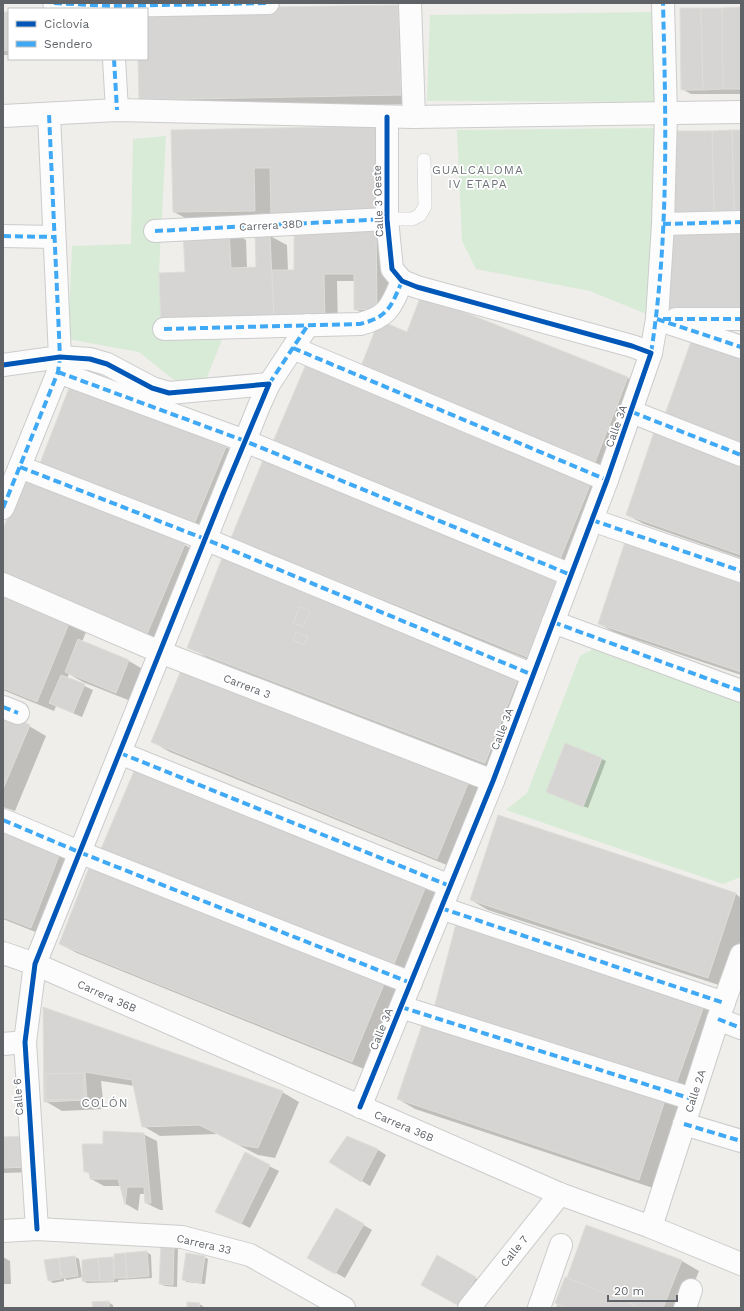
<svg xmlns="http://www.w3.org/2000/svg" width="744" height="1311" viewBox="0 0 744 1311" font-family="'Work Sans',sans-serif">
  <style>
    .green { fill: #d8ebd6 }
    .shadow { fill: #0003 }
    .building { fill: #d6d5d3; stroke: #deddd9 }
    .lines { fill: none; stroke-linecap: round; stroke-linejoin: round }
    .lane-casing { stroke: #cbcccc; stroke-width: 14 }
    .street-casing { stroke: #cbcccc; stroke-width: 24 }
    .lane { stroke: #fdfcfc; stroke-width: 13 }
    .street { stroke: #fdfcfc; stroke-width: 22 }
    .quiet { stroke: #3fa9f5; stroke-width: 4; stroke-dasharray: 8 4; stroke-linecap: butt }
    .cycleway-casing { stroke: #fff; stroke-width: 8 }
    .cycleway { stroke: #0057b8; stroke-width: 5 }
    .labels { text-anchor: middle; stroke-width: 3.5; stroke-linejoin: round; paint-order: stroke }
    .street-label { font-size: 11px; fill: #5f6368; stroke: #fff }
    .neighbourhood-label { font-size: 12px; letter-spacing: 1px; fill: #70757a; stroke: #fff }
  </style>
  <rect width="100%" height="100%" fill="#efeeea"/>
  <g class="green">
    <path d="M 656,12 L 658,102 L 427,101 L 430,15 Z"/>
    <path d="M 658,128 L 656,318 L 590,291 L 476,269 L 462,241 L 457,130 Z"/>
    <path d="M 166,136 L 159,273 L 161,326 L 223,337 L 206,380 L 174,380 L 139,352 L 68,339 L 72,246 L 131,244 L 133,139 Z"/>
    <path d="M 598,646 L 741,695 L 741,877 L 723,884 L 506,810 L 527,793 L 580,656 Z"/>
  </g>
  <g class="shadow">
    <path d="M 398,6 L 415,15 L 417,104 L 157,109 L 140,99 L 139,59 L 147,59 Z"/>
    <path d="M 741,8 L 741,94 L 691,94 L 682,89 Z"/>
    <rect x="3" y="13" width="6" height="42"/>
    <path d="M 378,127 L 272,220 L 191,221 L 174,212 L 172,131 Z"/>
    <path d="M 375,228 L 388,236 L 390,316 L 369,317 L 355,309 L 355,281 L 337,281 L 338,328 L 291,330 L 186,273 L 229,230 L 246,240 L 247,268 L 257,268 L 270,236 L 287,245 L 288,271 L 295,271 Z"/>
    <path d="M 408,333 L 628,378 L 645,388 L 612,471 L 378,378 Z"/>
    <path d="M 308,363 L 609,491 L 577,571 L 290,453 Z"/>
    <path d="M 72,384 L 226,447 L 243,457 L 210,538 L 57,475 Z"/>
    <path d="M 741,463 L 741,558 L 644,524 L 627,515 Z"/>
    <path d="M 27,476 L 185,545 L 202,555 L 164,643 L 3,573 L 3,531 Z"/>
    <path d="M 232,538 L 560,574 L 544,666 L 249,548 Z"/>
    <path d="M 223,559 L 537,684 L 502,772 L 206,657 L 189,647 Z"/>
    <path d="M 741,576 L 741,675 L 616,633 L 599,624 Z"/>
    <path d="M 3,595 L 86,632 L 82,642 L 129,661 L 146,671 L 133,702 L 83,682 L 69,674 L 67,678 L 93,690 L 82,717 L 56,706 L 54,711 L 3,690 Z"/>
    <path d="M 185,663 L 486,789 L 454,868 L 170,752 L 153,742 Z"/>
    <path d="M 3,714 L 29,726 L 46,736 L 15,811 L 3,807 Z"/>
    <path d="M 602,759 L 606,761 L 588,808 L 547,792 Z"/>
    <path d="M 498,817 L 736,894 L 741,898 L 741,939 L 725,987 L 488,910 L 471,900 Z"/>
    <path d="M 3,826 L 79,859 L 48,937 L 3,919 Z"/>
    <path d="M 119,858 L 426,887 L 443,897 L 408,980 Z"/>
    <path d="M 93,861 L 402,989 L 369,1071 L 77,953 L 60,944 Z"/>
    <path d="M 458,921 L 722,1011 L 691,1099 Z"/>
    <path d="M 44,1008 L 282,1092 L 299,1102 L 275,1158 L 258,1155 L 217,1134 L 160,1136 L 143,1126 L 135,1086 L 101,1081 L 104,1109 L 62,1111 L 45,1101 Z"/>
    <path d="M 425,1018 L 683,1107 L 656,1189 L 415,1109 L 398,1099 Z"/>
    <path d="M 143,1134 L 157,1141 L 163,1210 L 160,1210 L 146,1203 L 146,1194 L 140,1194 L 138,1211 L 126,1204 L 121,1186 L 104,1186 L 91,1179 L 90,1174 L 85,1171 L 104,1145 Z"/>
    <path d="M 3,1138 L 37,1172 L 3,1173 Z"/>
    <path d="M 377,1149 L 386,1155 L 370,1186 L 331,1162 Z"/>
    <path d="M 245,1154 L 279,1171 L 250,1228 L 226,1216 Z"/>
    <path d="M 336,1209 L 372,1230 L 345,1278 L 308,1257 Z"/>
    <path d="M 586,1226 L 682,1261 L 699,1271 L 684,1308 L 557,1308 Z"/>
    <path d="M 174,1246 L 178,1248 L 177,1287 L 165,1286 L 160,1284 Z"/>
    <path d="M 147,1252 L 151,1255 L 152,1278 L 118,1280 L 118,1282 L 87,1283 L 83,1281 L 83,1277 L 67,1280 L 64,1278 L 64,1281 L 53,1283 L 49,1280 L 45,1261 L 75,1257 L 79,1259 L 82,1277 L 112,1258 L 115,1260 Z"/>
    <path d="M 3,1257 L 10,1261 L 11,1284 L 3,1284 Z"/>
    <path d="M 204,1257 L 208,1259 L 205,1284 L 187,1282 L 183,1280 Z"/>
    <path d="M 437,1257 L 484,1283 L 470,1308 Z"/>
    <path d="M 108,1302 L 113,1305 L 113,1308 L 94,1308 Z"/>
    <path d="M 199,1304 L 203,1306 L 203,1308 L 188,1308 Z"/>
  </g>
  <g class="building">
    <path d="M 398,5 L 401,95 L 139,100 L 138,59 L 147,59 L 147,9 Z"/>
    <path d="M 741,7 L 741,89 L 723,89 L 722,8 Z"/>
    <path d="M 680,8 L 701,8 L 703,90 L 681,90 Z"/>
    <path d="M 701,8 L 722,8 L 723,89 L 703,90 Z"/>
    <path d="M 3,12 L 9,12 L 9,51 L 3,50 Z"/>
    <path d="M 378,126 L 380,212 L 271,214 L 270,168 L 254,168 L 255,211 L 173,212 L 171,130 Z"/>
    <path d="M 732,130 L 741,130 L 741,214 L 734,214 Z"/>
    <path d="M 732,130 L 734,214 L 714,214 L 712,131 Z"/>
    <path d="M 671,131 L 712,131 L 714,214 L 673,215 Z"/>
    <path d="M 376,227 L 377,309 L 354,310 L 354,274 L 324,274 L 325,321 L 274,323 L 272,270 L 294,270 L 294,228 Z"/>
    <path d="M 229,229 L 231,268 L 256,267 L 255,235 L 270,235 L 274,323 L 161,326 L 159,273 L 185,272 L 183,231 Z"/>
    <path d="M 741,229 L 741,311 L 669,313 L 666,232 Z"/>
    <path d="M 421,295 L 628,377 L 595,462 L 360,369 L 379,320 L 407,332 Z"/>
    <path d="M 693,336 L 741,353 L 741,449 L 663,420 Z"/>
    <path d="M 307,362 L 592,480 L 559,562 L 272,444 Z"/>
    <path d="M 71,383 L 226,447 L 192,529 L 39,466 Z"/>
    <path d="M 654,432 L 741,462 L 741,555 L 626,515 Z"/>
    <path d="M 265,455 L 560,573 L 527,657 L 231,538 Z"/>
    <path d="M 26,475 L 185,544 L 147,634 L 3,572 L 3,529 Z"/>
    <path d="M 627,536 L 741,575 L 741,672 L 598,624 Z"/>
    <path d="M 222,558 L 520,673 L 485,763 L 187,648 Z"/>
    <path d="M 3,594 L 70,621 L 37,702 L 3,688 Z"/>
    <path d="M 300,607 L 310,611 L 303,627 L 293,623 Z"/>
    <path d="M 296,632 L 308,637 L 304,645 L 293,640 Z"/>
    <path d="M 78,639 L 129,660 L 116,693 L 65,672 Z"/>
    <path d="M 185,661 L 470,779 L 437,859 L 151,742 Z"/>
    <path d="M 61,675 L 85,684 L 73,713 L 49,703 Z"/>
    <path d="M 3,713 L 30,725 L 3,789 Z"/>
    <path d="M 565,743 L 602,758 L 583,807 L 546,792 Z"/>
    <path d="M 137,764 L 426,886 L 391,971 L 101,849 Z"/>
    <path d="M 498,815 L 736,893 L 708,978 L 470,900 Z"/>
    <path d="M 3,825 L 62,848 L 31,928 L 3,917 Z"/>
    <path d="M 92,860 L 386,979 L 352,1062 L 59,944 Z"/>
    <path d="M 457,920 L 706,1000 L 674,1090 L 434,1008 Z"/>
    <path d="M 43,1007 L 283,1091 L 258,1148 L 240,1145 L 199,1125 L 142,1127 L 132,1080 L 85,1072 L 87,1100 L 44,1102 Z"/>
    <path d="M 425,1016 L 666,1097 L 639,1180 L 397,1099 Z"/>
    <path d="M 84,1073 L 84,1099 L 46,1100 L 46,1074 Z"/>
    <path d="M 103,1131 L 144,1133 L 151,1203 L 145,1203 L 144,1187 L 127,1187 L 125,1205 L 118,1179 L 90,1179 L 89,1172 L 84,1172 L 82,1144 L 103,1144 Z"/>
    <path d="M 26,1136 L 28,1167 L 3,1168 L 3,1137 Z"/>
    <path d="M 347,1136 L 378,1149 L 361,1182 L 329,1162 Z"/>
    <path d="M 245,1152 L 270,1165 L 241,1224 L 215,1212 Z"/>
    <path d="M 336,1208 L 364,1224 L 335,1274 L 307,1258 Z"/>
    <path d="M 586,1225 L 682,1260 L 663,1308 L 556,1308 Z"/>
    <path d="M 161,1244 L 174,1245 L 173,1285 L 159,1284 Z"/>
    <path d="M 147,1251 L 149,1276 L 127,1278 L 125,1253 Z"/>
    <path d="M 125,1253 L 127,1278 L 114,1278 L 114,1254 Z"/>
    <path d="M 186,1253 L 205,1256 L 201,1283 L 182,1280 Z"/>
    <path d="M 437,1255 L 476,1277 L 459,1306 L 421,1285 Z"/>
    <path d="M 75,1256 L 78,1276 L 62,1278 L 59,1258 Z"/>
    <path d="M 113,1257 L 114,1281 L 100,1281 L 98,1258 Z"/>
    <path d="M 59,1258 L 61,1279 L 48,1281 L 44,1260 Z"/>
    <path d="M 98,1258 L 100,1281 L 82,1281 L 82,1260 Z"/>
    <path d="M 565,1277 L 635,1305 L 634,1308 L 567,1308 L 555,1303 Z"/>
    <path d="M 109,1301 L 109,1308 L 93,1308 L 92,1302 Z"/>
    <path d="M 187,1302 L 200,1303 L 199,1308 L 187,1308 Z"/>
  </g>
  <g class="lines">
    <defs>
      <path id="lane" d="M 387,219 L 412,219 L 420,215 L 425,206 L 424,160"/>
      <g id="street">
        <path d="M 54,3 L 111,6 L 268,3"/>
        <path d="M 410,3 L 414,117"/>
        <path d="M 114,59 L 117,110"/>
        <path d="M 3,116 L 117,110 L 414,117 L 741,112"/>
        <path d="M 387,117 L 387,219 L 392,269 L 402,281"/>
        <path d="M 663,224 L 741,222"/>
        <path d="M 155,231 L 387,219"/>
        <path d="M 3,236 L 54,237"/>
        <path d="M 402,281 L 417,287 L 632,346 L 651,353"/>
        <path d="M 657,319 L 741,347"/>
        <path d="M 676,319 L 741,319"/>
        <path d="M 164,329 L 360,324 C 388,317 391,307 402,281"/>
        <path d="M 293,348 L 607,480"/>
        <path d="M 3,365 L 60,357 L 90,359 L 107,364 L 152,388 L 169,393 L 269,384"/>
        <path d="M 58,372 L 245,441 L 571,575"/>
        <path d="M 632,412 L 741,455"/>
        <path d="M 20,467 L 205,539 L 533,675"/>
        <path d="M 3,508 L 58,372 L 60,357 L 49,114"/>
        <path d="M 592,520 L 741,571"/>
        <path d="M 3,584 L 160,652 L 493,781"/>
        <path d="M 553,622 L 741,691"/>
        <path d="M 3,707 L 18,713"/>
        <path d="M 120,753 L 450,886"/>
        <path d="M 3,820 L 79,852 L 411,983"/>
        <path d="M 441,908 L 724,1003"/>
        <path d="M 3,953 L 35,964 L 560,1194 L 651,1227 L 741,1264"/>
        <path d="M 401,1007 L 692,1099"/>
        <path d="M 718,1019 L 741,1028"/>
        <path d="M 3,1044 L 25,1042"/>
        <path d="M 360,1107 L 493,781 L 607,480 L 651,353 L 657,319 L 663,224 L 666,114 L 663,3"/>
        <path d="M 684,1124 L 741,1141"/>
        <path d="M 651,1227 L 718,1019 L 741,955"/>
        <path d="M 37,1229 L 25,1042 L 35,964 L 259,406 L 269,384 L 308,325"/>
        <path d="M 3,1231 L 37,1229 L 182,1237 L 250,1255 L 344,1308"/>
        <path d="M 469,1308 L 560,1194"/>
        <path d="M 539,1308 L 561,1245"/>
        <path d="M 685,1308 L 691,1290"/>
      </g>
    </defs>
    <use href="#lane" class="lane-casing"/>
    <use href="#street" class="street-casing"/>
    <use href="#lane" class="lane"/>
    <use href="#street" class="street"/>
    <g class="quiet">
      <path d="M 54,3 L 111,6 L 268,3"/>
      <path d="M 114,59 L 117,110"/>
      <path d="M 663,224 L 741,222"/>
      <path d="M 155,231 L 387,219"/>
      <path d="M 3,236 L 54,237"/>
      <path d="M 657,319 L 741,347"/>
      <path d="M 663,319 L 741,319"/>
      <path d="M 164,329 L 360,324 C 388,317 391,307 402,281"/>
      <path d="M 293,348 L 607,480"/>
      <path d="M 651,353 C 669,238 666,119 663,3"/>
      <path d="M 58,372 L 245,441 L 571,575"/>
      <path d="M 269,384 L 308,325"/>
      <path d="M 632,412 L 741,455"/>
      <path d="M 20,467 L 205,539 L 533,675"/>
      <path d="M 3,508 L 58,372 L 60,357 L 49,114"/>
      <path d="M 592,520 L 741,571"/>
      <path d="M 553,622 L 741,691"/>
      <path d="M 3,707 L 18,713"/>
      <path d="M 120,753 L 450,886"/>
      <path d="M 3,820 L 79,852 L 411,983"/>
      <path d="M 441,908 L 724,1003"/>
      <path d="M 401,1007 L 692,1099"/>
      <path d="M 718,1019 L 741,1028"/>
      <path d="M 684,1124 L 741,1141"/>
    </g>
    <defs>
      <g id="cycleway">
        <path d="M 3,365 L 60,357 L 90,359 L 107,364 L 152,388 L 169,393 L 269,384 L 223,494 L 35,964 L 25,1042 L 37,1229"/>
        <path d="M 360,1107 L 493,781 L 607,480 L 651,353 L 632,346 L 417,287 L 402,281 L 392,269 L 387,219 L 387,117"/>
      </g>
    </defs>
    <use href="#cycleway" class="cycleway-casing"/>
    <use href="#cycleway" class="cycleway"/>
  </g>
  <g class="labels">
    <g class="street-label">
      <text transform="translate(378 201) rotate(-92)" y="4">Calle 3 Oeste</text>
      <text transform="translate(271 225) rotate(-3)" y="4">Carrera 38D</text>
      <text transform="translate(616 426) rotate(-70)" y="4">Calle 3A</text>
      <text transform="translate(247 686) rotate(21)" y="4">Carrera 3</text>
      <text transform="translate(502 729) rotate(-69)" y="4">Calle 3A</text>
      <text transform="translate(107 996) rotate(24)" y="4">Carrera 36B</text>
      <text transform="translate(381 1029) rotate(-68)" y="4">Calle 3A</text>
      <text transform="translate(695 1091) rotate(-72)" y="4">Calle 2A</text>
      <text transform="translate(18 1097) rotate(-94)" y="4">Calle 6</text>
      <text transform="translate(404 1126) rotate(23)" y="4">Carrera 36B</text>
      <text transform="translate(204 1244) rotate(13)" y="4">Carrera 33</text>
      <text transform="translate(514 1251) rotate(-51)" y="4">Calle 7</text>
    </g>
    <g class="neighbourhood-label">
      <text x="478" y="174">GUALCALOMA<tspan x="478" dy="14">IV ETAPA</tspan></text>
      <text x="105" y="1107">COLÓN</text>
    </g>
  </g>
  <rect width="744" height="1311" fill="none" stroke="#5f6368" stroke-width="8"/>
  <rect x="8" y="8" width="140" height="52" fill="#ffffff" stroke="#bfc1c3"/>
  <rect x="16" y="21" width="20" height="6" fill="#0057b8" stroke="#bfc1c3"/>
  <text x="44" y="28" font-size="12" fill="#5f6368">Ciclovía</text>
  <rect x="16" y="41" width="20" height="6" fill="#3fa9f5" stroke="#bfc1c3"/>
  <text x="44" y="48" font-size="12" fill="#5f6368">Sendero</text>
  <path d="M608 1295v6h69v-6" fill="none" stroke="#5f6368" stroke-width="2"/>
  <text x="614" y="1295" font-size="12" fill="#5f6368" stroke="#ffffff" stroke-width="3" paint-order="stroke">20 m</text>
</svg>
